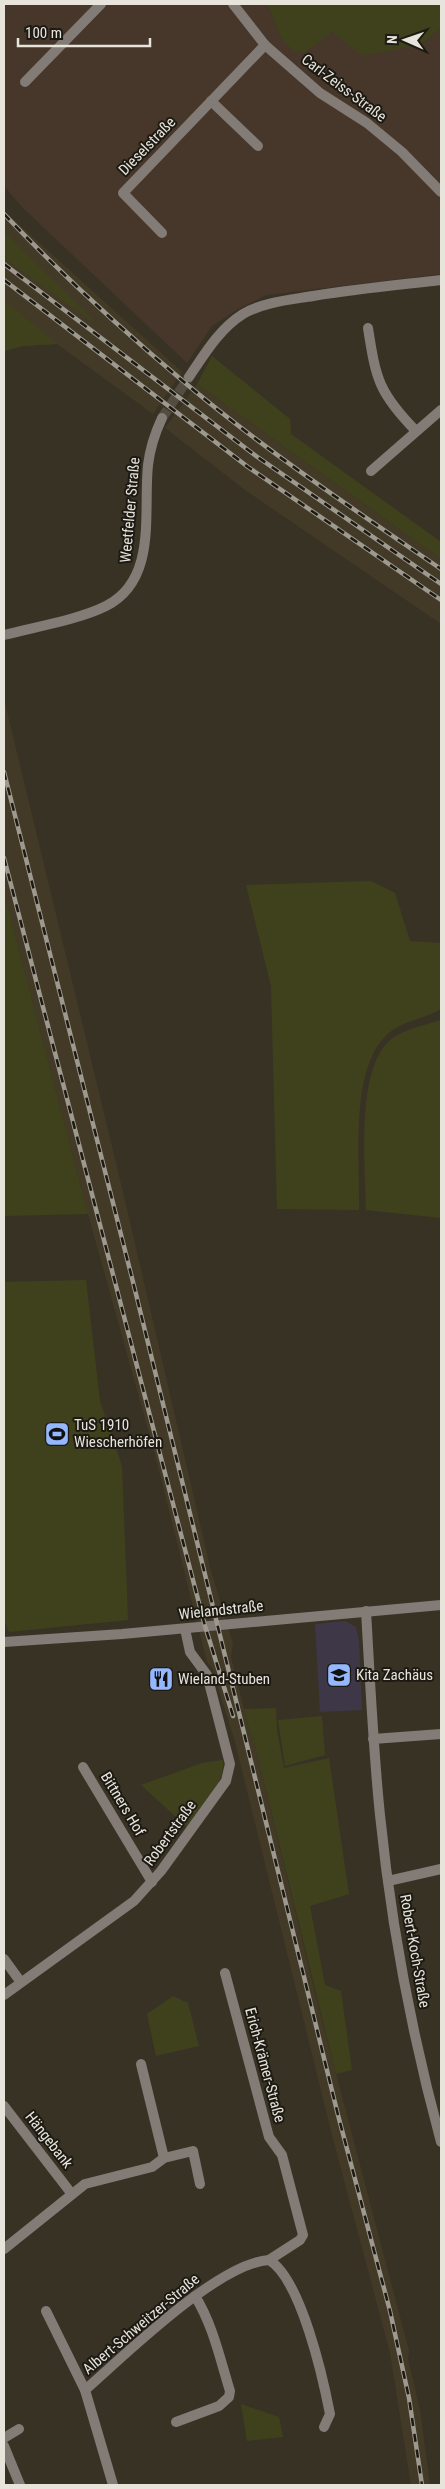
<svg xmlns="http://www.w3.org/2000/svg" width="445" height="2489" viewBox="0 0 445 2489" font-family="'Roboto Condensed',sans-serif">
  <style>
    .built { fill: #423a26 }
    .industrial { fill: #47372b }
    .education { fill: #3d3748 }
    .green { fill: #3f411d }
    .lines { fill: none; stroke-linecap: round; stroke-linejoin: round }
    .minor-tunnel { stroke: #524d40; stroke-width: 10; stroke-dasharray: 10 5; stroke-linecap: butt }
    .minor { stroke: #827b76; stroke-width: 10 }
    .rail-casing { stroke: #9d998e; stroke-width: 4.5 }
    .rail { stroke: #1d1a14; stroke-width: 2.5; stroke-dasharray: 8; stroke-linecap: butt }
    .labels { text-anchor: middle; stroke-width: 4; stroke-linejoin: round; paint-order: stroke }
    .street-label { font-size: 15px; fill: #e7e4db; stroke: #1d1a14 }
    .poi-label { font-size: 15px; fill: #e7e4db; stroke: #1d1a14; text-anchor: start }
  </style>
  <rect width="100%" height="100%" fill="#383225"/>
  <g class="built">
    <path d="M 4,211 L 182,372 L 153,414 L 57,344 L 23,346 L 4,351 Z"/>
    <path d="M 197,384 L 441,559 L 441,624 L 245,490 L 165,428 Z"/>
    <path d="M 4,699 L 123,1192 L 211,1571 L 233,1644 L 231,1657 L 250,1733 L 253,1737 L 319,2009 L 409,2351 L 408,2359 L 420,2410 L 430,2485 L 411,2485 L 390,2353 L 331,2131 L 235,1742 L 212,1668 L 207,1662 L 157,1462 L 88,1214 L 4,893 Z"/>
  </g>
  <path class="industrial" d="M 4,4 L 267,4 L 282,40 L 307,51 L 331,32 L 420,45 L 441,28 L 441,274 L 267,295 L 238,309 L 212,326 L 187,363 L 23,208 L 4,186 Z"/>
  <path class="education" d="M 345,1621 L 356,1627 L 359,1640 L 362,1710 L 320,1712 L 315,1624 Z"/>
  <g class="green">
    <path d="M 267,4 L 441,4 L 441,28 L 420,45 L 362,56 L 332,32 L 307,51 L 296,52 L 282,40 Z"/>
    <path d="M 4,232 L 101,328 L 4,258 Z"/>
    <path d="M 4,300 L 57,344 L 23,346 L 4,351 Z"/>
    <path d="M 212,356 L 290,419 L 291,434 L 441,542 L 441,559 L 197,384 Z"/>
    <path d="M 371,881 L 395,893 L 410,941 L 441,943 L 441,1009 C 425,1019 404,1020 389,1033 C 349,1066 360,1161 359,1210 L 277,1209 L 271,986 L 246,885 Z"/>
    <path d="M 4,893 L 88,1214 L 4,1216 Z"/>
    <path d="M 441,1020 L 441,1218 L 366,1210 C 366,1167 354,1064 394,1037 C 408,1028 426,1025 441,1020 Z"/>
    <path d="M 86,1280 L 100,1401 L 122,1466 L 128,1620 L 9,1632 L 4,1620 L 4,1282 Z"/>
    <path d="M 276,1708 L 277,1731 L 284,1768 L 329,1758 L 349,1894 L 310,1906 L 325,1985 L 341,1991 L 352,2070 L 336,2074 L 253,1737 L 250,1733 L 244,1709 Z"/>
    <path d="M 322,1716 L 325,1755 L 285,1766 L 278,1720 Z"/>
    <path d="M 223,1760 C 226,1783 200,1809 187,1827 L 141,1785 L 202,1763 Z"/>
    <path d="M 173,1996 L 188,2003 L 199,2046 L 156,2056 L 147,2014 Z"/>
    <path d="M 241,2404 L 279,2417 L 283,2437 L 247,2441 Z"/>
  </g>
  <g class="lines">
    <path class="minor-tunnel" d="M 162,418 L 189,377"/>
    <g class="minor">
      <path d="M 233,4 L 265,45 L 320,93 L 367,123 L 402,152 L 441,192"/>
      <path d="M 25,82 L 101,4"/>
      <path d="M 211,101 L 258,146"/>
      <path d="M 162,233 L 123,193 L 265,45"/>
      <path d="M 368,328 C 376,380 379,393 416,431"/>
      <path d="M 189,377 C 204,355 219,329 243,314 C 264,302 289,300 313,296 C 355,289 398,285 441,280"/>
      <path d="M 371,471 L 441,410"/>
      <path d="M 4,635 C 34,627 78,620 106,606 C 158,580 143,512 148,465 C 150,448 155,433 162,418"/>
      <path d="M 366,1611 C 370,1679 373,1747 380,1815 C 391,1925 412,2035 441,2142"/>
      <path d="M 4,1642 L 122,1634 L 441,1605"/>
      <path d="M 373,1739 L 441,1734"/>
      <path d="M 83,1767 L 152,1882"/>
      <path d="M 388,1881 L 441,1869"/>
      <path d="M 4,1959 L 20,1981"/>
      <path d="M 225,1973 L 269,2137 L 282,2155 L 303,2235 L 300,2240 L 269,2260"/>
      <path d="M 4,1995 L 134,1901 L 161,1871 L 226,1781 L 230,1764 L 207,1675 L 190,1652 L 185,1629"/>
      <path d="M 141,2064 L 164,2158"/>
      <path d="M 4,2106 L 71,2193"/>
      <path d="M 4,2249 L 85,2184 L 152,2167 L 164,2158 L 193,2151 L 200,2184"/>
      <path d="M 46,2311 L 85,2390 L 113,2485"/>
      <path d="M 85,2390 C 124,2356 218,2263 269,2260 C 301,2279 323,2378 330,2414 L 324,2427"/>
      <path d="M 176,2422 L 219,2406 L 229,2397 L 230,2391 C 220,2359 213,2325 195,2296"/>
      <path d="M 4,2438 L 19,2429"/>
      <path d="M 4,2446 L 20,2485"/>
    </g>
    <defs>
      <g id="rail">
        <path d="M 4,214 C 62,275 124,332 190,387 C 269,453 356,511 441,569"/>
        <path d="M 4,264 L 256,456 L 441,584"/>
        <path d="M 4,280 L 248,467 L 441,600"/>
        <path d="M 4,772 L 134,1286 L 338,2115 L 390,2311 L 409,2398 L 422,2485"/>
        <path d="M 4,858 L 205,1626 L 233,1716"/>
      </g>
    </defs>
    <use href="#rail" class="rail-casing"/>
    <use href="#rail" class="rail"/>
  </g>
  <defs>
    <symbol id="stadium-square" viewBox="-11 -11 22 22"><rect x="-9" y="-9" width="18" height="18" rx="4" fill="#94b7fd" stroke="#1d1a14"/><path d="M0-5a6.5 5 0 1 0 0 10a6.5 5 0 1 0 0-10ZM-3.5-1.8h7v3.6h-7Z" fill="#111"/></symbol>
    <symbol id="school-square" viewBox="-11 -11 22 22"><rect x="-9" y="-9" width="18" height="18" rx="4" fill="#94b7fd" stroke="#1d1a14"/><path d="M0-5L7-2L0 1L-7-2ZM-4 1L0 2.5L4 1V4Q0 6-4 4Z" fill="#111"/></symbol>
    <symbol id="restaurant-square" viewBox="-11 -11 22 22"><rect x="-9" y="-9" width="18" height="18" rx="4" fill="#94b7fd" stroke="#1d1a14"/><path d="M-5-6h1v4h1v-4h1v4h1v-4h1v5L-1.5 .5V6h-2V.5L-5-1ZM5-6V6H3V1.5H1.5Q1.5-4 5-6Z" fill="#111"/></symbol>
  </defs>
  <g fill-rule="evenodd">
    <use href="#stadium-square" x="43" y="1420" width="28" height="28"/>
    <use href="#school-square" x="325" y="1661" width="28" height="28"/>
    <use href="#restaurant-square" x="147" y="1665" width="28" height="28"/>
  </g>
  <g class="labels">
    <g class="street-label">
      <text transform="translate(344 88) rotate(37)" y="5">Carl-Zeiss-Straße</text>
      <text transform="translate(147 146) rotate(-46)" y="5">Dieselstraße</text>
      <text transform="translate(130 510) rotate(-85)" y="5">Weetfelder Straße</text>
      <text transform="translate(221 1610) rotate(-6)" y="5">Wielandstraße</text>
      <text transform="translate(123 1804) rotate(59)" y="5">Bittners Hof</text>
      <text transform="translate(170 1833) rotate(-54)" y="5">Robertstraße</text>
      <text transform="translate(415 1951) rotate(80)" y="5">Robert-Koch-Straße</text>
      <text transform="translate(265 2065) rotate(75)" y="5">Erich-Krämer-Straße</text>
      <text transform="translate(49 2140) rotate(52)" y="5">Hängebank</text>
      <text transform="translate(141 2324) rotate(-40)" y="5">Albert-Schweitzer-Straße</text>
    </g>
    <g class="poi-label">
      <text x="74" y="1430">TuS 1910<tspan x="74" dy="17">Wiescherhöfen</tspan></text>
      <text x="356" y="1680">Kita Zachäus</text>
      <text x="178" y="1684">Wieland-Stuben</text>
    </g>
  </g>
  <rect width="445" height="2489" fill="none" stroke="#e7e4db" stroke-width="10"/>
  <g transform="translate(405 40) rotate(272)" stroke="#1d1a14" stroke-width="4" paint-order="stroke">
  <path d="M0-4L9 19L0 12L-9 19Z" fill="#e7e4db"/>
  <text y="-8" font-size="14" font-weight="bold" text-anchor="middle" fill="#e7e4db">N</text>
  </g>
  <path d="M18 38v8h132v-8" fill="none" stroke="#e7e4db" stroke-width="2.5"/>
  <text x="25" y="38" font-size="15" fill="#e7e4db" stroke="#1d1a14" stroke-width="4" paint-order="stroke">100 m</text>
</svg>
